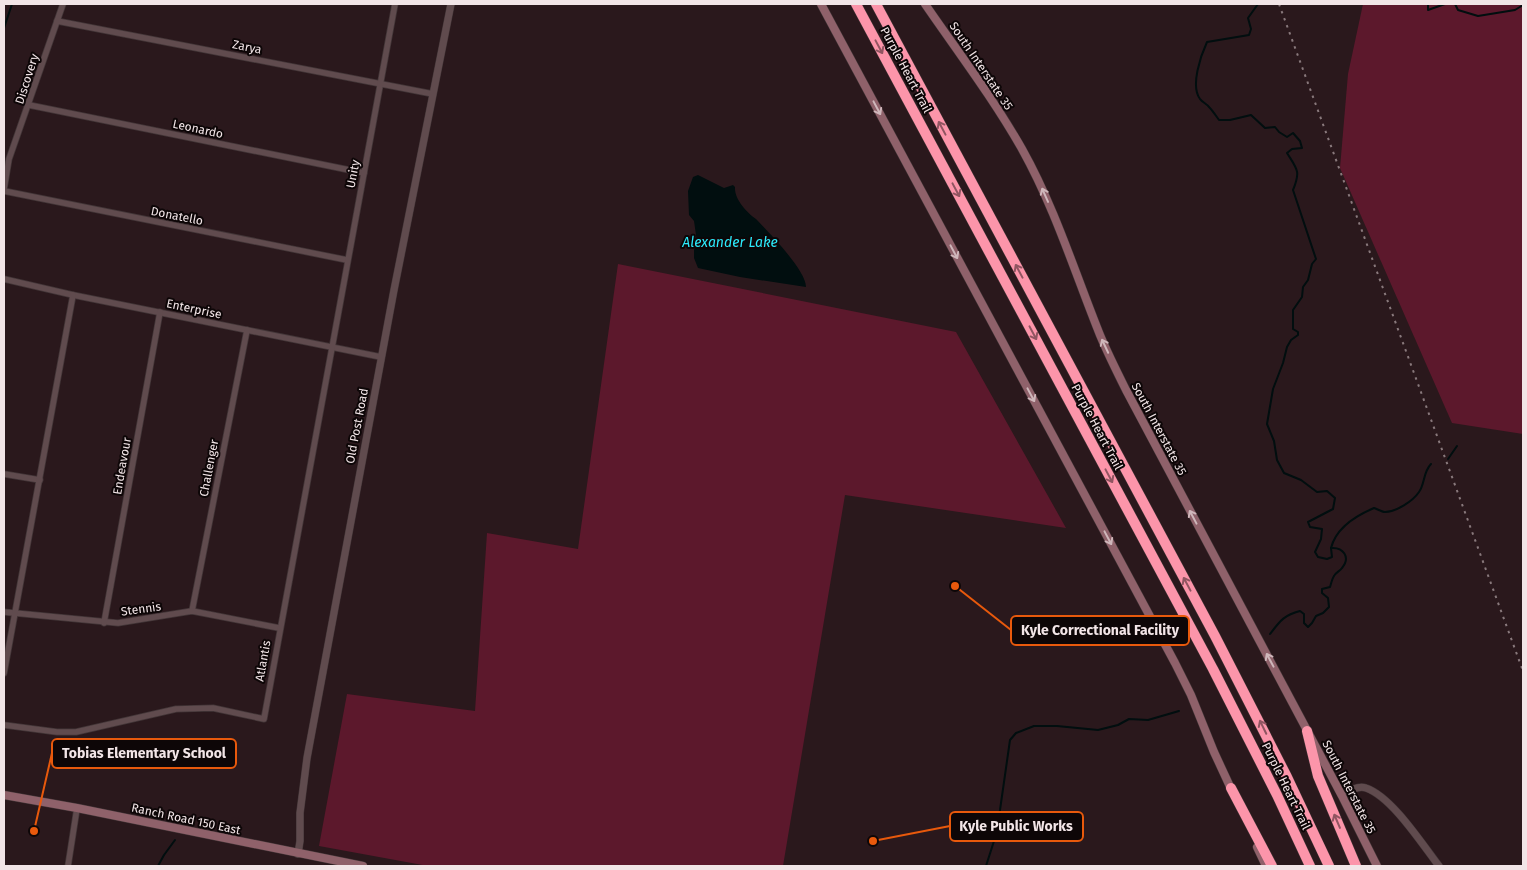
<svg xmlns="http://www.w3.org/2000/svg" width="1527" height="870" viewBox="0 0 1527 870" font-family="'Fira Sans',sans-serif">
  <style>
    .green { fill: #5c182c }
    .water { fill: #010e0f }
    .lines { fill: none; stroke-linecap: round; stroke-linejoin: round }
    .stream { stroke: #010e0f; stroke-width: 2 }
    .minor-casing { stroke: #433638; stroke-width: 7 }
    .tertiary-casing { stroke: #433638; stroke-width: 8 }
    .secondary-casing { stroke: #433638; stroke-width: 9 }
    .motorway-casing { stroke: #433638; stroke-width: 11 }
    .minor { stroke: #604b4e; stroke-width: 5.5 }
    .tertiary { stroke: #604b4e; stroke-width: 7 }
    .secondary { stroke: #8f616a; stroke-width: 8 }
    .motorway { stroke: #fc95aa; stroke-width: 10 }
    .rail { stroke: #89797c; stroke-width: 2; stroke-dasharray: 2.5 5; stroke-linecap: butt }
    .oneway { stroke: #905561 }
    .oneway2 { stroke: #cfb7bb }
    .labels { text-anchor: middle; stroke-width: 4; stroke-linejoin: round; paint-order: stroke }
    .street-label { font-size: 12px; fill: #f2e5e7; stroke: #0d0607 }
    .water-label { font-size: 14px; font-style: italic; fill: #2cebfc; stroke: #0d0607 }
    .leader { fill: none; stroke: #e8590c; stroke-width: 2 }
    .callout-dot { fill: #e8590c; stroke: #0d0607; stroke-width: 2 }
    .callout { fill: #0d0607; stroke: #e8590c; stroke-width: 2 }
    .callout-label { font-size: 14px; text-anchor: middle; font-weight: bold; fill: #f2e5e7 }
  </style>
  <rect width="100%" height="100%" fill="#2a181c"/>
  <g class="green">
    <path d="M 1363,4 L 1523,4 L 1523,434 L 1452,423 L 1340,168 L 1348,74 Z"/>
    <path d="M 618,264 L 956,332 L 1066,528 L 845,495 L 783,866 L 428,866 L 319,846 L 347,694 L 475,711 L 487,533 L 578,549 Z"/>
  </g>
  <path class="water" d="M 698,175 L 724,188 L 733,185 L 735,187 C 734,199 747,213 756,219 C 769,233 806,270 806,287 L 740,277 L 698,268 L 694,258 L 694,250 L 697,242 L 694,221 L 689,215 L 688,191 L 693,177 Z"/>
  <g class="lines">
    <g class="stream">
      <path d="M 1258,4 L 1248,18 L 1251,29 L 1249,35 L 1207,42 C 1201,55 1190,86 1200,99 C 1202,102 1207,104 1209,107 C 1213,111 1216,116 1219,120 L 1230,120 L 1251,115 L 1265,128 L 1275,127 L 1279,132 L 1287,137 L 1293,133 L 1300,141 L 1302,148 L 1292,149 L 1287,153 C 1297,169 1301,171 1293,190 L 1316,259 L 1312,264 L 1308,280 L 1303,287 L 1302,297 L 1293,310 L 1293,329 L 1298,332 L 1298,335 L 1291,340 L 1287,347 L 1283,363 L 1273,389 L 1267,424 L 1274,441 L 1277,460 L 1284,473 L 1301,480 L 1317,492 L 1327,491 L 1335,498 L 1333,509 L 1308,522 L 1310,527 L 1322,529 L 1321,539 L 1315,552 L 1318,557 L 1327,559 L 1332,557 L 1331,548"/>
      <path d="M 1428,4 L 1428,10 L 1445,4"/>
      <path d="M 1455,4 L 1458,10 L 1478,16 L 1515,10 L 1523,5"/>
      <path d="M 4,28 L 12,4"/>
      <path d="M 1448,459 L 1457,446"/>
      <path d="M 1270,634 C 1280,621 1284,615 1300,611 L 1304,614 L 1304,623 L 1308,627 L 1312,623 L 1316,616 L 1323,613 L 1329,607 L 1328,598 L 1322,593 L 1322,589 L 1330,587 C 1331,584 1332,579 1334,576 C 1335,573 1340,571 1342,568 C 1351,557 1343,547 1331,548 C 1336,528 1355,516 1374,508 C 1377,509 1382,512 1385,512 C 1396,512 1413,501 1419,492 C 1425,484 1423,472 1431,464"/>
      <path d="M 158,866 L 164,855 L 175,840"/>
      <path d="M 986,866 L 994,841 L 1000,810 L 1010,740 L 1016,733 L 1034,726 L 1057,726 L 1098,730 L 1118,725 L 1129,719 L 1148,720 L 1179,711"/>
    </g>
    <defs>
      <g id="minor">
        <path d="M 57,21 L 433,94"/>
        <path d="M 29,105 L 364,173"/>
        <path d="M 4,189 L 9,159 L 63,4"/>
        <path d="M 4,191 L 347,260"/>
        <path d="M 4,279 L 73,295 L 381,357"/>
        <path d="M 4,474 L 40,480"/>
        <path d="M 192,611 L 247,330"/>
        <path d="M 4,612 L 118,623 L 192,611 L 279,628"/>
        <path d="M 104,623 L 160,312"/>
        <path d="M 4,673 L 73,295"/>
        <path d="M 4,725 L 57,732 L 76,732 L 176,709 L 213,708 L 264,719 L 395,4"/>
        <path d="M 68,866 L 77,808"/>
      </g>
      <g id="tertiary">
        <path d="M 1342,796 C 1349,791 1358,785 1366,788 C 1392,797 1422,844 1439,866"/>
        <path d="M 298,854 L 300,841 L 300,813 L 307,758 L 394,290 L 451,4"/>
      </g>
      <g id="secondary">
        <path d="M 821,4 L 1175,663 L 1191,695 L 1214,752 L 1233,793"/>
        <path d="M 925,4 C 958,52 993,98 1022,149 C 1055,208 1075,273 1100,335 C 1108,354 1117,372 1126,390 L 1342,796 L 1377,866"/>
        <path d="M 4,795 L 77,808 L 363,866"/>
        <path d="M 1257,847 L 1266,866"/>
      </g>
      <g id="motorway">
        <path d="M 856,4 L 1213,669 L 1277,795 L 1310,866"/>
        <path d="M 876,4 L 1215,636 L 1286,775 L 1329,866"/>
        <path d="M 1307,731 L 1318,776 L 1356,866"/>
        <path d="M 1231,788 L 1272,866"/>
      </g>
    </defs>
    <use href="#minor" class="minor-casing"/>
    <use href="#tertiary" class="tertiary-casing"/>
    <use href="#secondary" class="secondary-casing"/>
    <use href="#motorway" class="motorway-casing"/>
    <use href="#minor" class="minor"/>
    <use href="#tertiary" class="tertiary"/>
    <use href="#secondary" class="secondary"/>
    <use href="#motorway" class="motorway"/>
    <path class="rail" d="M 1279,4 L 1523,671"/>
  </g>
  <defs><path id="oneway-shaft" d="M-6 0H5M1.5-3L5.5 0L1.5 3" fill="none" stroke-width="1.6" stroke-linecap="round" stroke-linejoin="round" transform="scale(1.25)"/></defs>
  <g class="oneway">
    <use href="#oneway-shaft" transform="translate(879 47) rotate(62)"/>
    <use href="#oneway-shaft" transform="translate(942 128) rotate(-118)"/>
    <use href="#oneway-shaft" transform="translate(956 190) rotate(62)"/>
    <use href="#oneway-shaft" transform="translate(1019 271) rotate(-118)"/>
    <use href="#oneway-shaft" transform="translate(1033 333) rotate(62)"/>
    <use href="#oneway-shaft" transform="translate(1109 476) rotate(62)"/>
    <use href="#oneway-shaft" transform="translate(1187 584) rotate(-118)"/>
    <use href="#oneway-shaft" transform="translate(1263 727) rotate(-116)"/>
    <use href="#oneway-shaft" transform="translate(1337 821) rotate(-113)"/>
  </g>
  <g class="oneway2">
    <use href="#oneway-shaft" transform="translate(877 108) rotate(62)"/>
    <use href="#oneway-shaft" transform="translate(1045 195) rotate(-114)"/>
    <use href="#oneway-shaft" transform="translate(954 252) rotate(62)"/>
    <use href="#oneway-shaft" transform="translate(1105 346) rotate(-115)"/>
    <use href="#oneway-shaft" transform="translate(1031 395) rotate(62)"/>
    <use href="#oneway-shaft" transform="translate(1193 517) rotate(-118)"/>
    <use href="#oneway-shaft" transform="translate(1108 538) rotate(62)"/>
    <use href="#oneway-shaft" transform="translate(1270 660) rotate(-118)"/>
  </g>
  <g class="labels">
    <g class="street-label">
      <text transform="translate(247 47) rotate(11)" y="4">Zarya</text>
      <text transform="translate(981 66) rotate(56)" y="4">South Interstate 35</text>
      <text transform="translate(906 70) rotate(62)" y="4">Purple Heart Trail</text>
      <text transform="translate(27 79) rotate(-72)" y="4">Discovery</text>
      <text transform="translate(198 129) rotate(12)" y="4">Leonardo</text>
      <text transform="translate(353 174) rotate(-79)" y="4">Unity</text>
      <text transform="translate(177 216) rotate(11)" y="4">Donatello</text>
      <text transform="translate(194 309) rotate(12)" y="4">Enterprise</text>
      <text transform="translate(357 426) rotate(-79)" y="4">Old Post Road</text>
      <text transform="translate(1097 427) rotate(62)" y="4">Purple Heart Trail</text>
      <text transform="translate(1159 429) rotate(62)" y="4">South Interstate 35</text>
      <text transform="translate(122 466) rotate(-80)" y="4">Endeavour</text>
      <text transform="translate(209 468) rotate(-79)" y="4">Challenger</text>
      <text transform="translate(141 609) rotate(-8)" y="4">Stennis</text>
      <text transform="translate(263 661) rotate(-80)" y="4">Atlantis</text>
      <text transform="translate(1286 786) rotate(64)" y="4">Purple Heart Trail</text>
      <text transform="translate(1349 787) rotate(63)" y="4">South Interstate 35</text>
      <text transform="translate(186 819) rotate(12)" y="4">Ranch Road 150 East</text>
    </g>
    <g class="water-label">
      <text x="730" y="247">Alexander Lake</text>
    </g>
  </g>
  <path class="leader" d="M955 586L1011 630M34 831L52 753M873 841L950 826"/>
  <g class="callout-dot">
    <circle cx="955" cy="586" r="5"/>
    <circle cx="34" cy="831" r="5"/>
    <circle cx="873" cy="841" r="5"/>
  </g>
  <g class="callout">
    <rect x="1011" y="616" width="178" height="29" rx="5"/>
    <rect x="52" y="739" width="184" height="29" rx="5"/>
    <rect x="950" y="812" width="133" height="29" rx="5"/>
  </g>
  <g class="callout-label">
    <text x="1100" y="635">Kyle Correctional Facility</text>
    <text x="144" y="758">Tobias Elementary School</text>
    <text x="1016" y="831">Kyle Public Works</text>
  </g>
  <rect width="1527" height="870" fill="none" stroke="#f2e5e7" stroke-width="10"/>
</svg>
